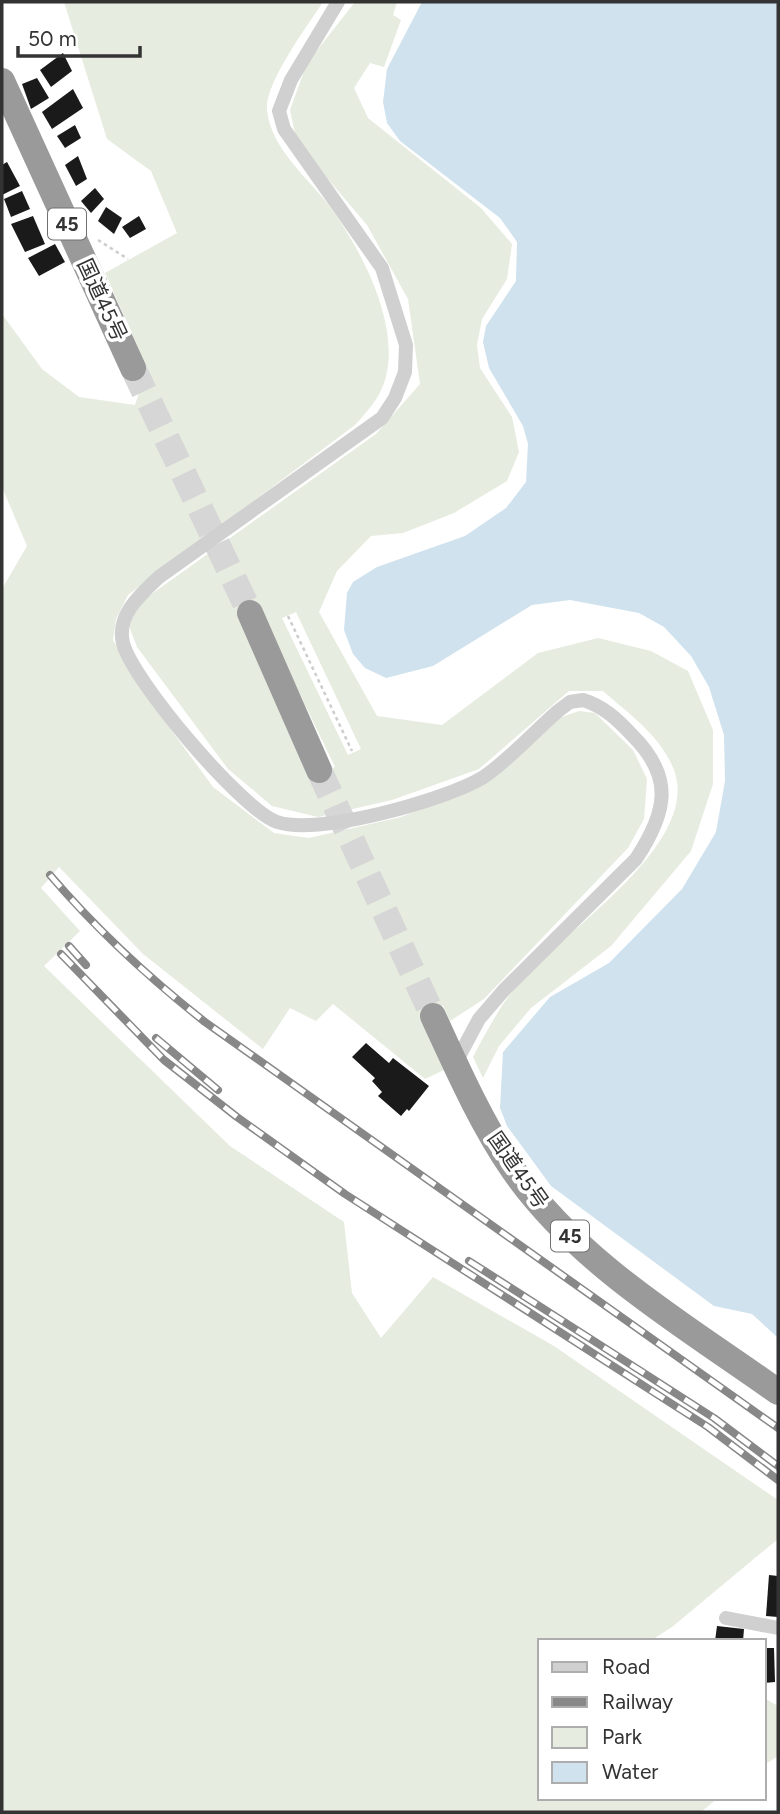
<svg xmlns="http://www.w3.org/2000/svg" width="780" height="1814" viewBox="0 0 780 1814" font-family="Figtree,'Noto Sans JP',sans-serif">
  <style>
    .green { fill: #e6ecdf; fill-rule: evenodd }
    .water { fill: #cfe2ee }
    .building { fill: #1a1a1a }
    .lines { fill: none; stroke-linecap: round; stroke-linejoin: round }
    .highway-tunnel { stroke: #d6d6d6; stroke-width: 26; stroke-dasharray: 26 13; stroke-linecap: butt }
    .path { stroke: #cdcdcd; stroke-width: 2.5; stroke-dasharray: 3.5 3.5; stroke-linecap: butt }
    .street { stroke: #d0d0d0; stroke-width: 14 }
    .highway { stroke: #9a9a9a; stroke-width: 26 }
    .rail-casing { stroke: #888; stroke-width: 8 }
    .rail { stroke: #fff; stroke-width: 5; stroke-dasharray: 16; stroke-linecap: butt }
    .labels { text-anchor: middle; stroke-width: 7; stroke-linejoin: round; paint-order: stroke }
    .shield { fill: #fff; stroke: #707070; stroke-width: 2 }
    .shield-label { font-size: 19px; font-weight: bold; fill: #333 }
    .street-label { font-size: 21px; fill: #333; stroke: #fff }
  </style>
  <rect width="100%" height="100%" fill="#fff"/>
  <g class="green">
    <path d="M 64,2 L 323,2 C 308,25 264,84 267,110 C 271,148 305,175 327,203 C 359,245 400,322 386,376 C 382,395 368,411 355,425 L 128,595 L 116,619 L 113,640 L 147,697 L 213,787 L 274,833 L 309,838 L 401,817 L 486,783 L 556,719 L 579,711 L 595,713 L 633,750 L 647,779 L 644,819 L 628,848 L 484,999 L 450,1021 L 443,1005 L 420,1019 L 446,1069 L 425,1079 L 333,1004 L 316,1021 L 290,1008 L 263,1049 L 143,954 L 59,867 L 41,888 L 80,931 L 44,966 L 230,1146 L 344,1222 L 352,1293 L 381,1338 L 433,1277 L 554,1346 L 778,1500 L 778,1539 L 672,1627 L 650,1641 L 540,1641 L 540,1798 L 718,1798 L 701,1812 L 2,1812 L 2,589 L 27,546 L 2,487 L 2,314 L 42,369 L 79,397 L 135,405 L 147,368 L 105,273 L 177,233 L 151,171 L 107,139 Z"/>
    <path d="M 355,2 L 397,2 L 393,15 L 401,20 L 384,67 L 370,63 L 354,88 L 368,118 L 481,208 L 512,244 L 507,279 L 482,319 L 477,345 L 480,368 L 512,417 L 519,452 L 507,481 L 454,513 L 403,533 L 371,536 L 337,571 L 319,612 L 377,716 L 442,725 L 538,653 L 598,638 L 651,651 L 688,671 L 713,730 L 713,784 L 691,851 L 611,946 L 531,1008 L 499,1046 L 483,1078 L 473,1057 C 486,1032 500,1006 518,984 C 560,933 702,845 674,770 C 661,736 629,714 603,691 L 569,691 L 479,769 L 392,800 L 318,817 L 272,806 L 228,769 L 137,647 L 129,626 L 139,603 L 376,434 L 420,384 L 408,299 L 367,225 L 316,165 L 295,134 L 290,110 L 307,63 ZM 258,607 L 335,767 L 314,777 L 238,617 ZM 296,612 L 361,749 L 348,755 L 282,618 Z"/>
    <path d="M 764,1698 L 778,1706 L 778,1756 L 764,1765 Z"/>
  </g>
  <path class="water" d="M 422,2 L 778,2 L 778,1338 L 752,1314 L 714,1306 L 551,1186 L 507,1126 L 500,1108 L 503,1052 L 550,997 L 609,963 L 682,889 L 716,832 L 725,781 L 724,735 L 709,687 L 691,656 L 664,627 L 639,613 L 570,600 L 532,605 L 433,666 L 386,678 L 365,668 L 353,654 L 344,630 L 347,593 L 353,582 L 377,567 L 465,536 L 506,508 L 526,482 L 528,444 L 523,426 L 489,368 L 483,342 L 486,326 L 516,281 L 517,242 L 500,218 L 400,141 L 387,123 L 383,102 L 387,69 Z"/>
  <g class="building">
    <path d="M 63,53 L 72,71 L 51,87 L 40,70 Z"/>
    <path d="M 37,78 L 49,98 L 31,109 L 22,84 Z"/>
    <path d="M 73,89 L 83,108 L 52,129 L 42,112 Z"/>
    <path d="M 75,125 L 81,138 L 65,148 L 57,136 Z"/>
    <path d="M 78,156 L 87,179 L 76,186 L 65,165 Z"/>
    <path d="M 7,162 L 20,186 L 2,195 L 2,165 Z"/>
    <path d="M 95,188 L 104,199 L 91,213 L 81,201 Z"/>
    <path d="M 22,191 L 30,209 L 11,217 L 4,199 Z"/>
    <path d="M 106,207 L 122,218 L 114,234 L 98,221 Z"/>
    <path d="M 33,216 L 45,244 L 25,252 L 11,224 Z"/>
    <path d="M 139,216 L 146,229 L 130,238 L 122,227 Z"/>
    <path d="M 55,244 L 65,262 L 39,276 L 28,258 Z"/>
    <path d="M 366,1043 L 389,1063 L 393,1058 L 429,1086 L 409,1111 L 407,1109 L 401,1116 L 378,1096 L 382,1092 L 372,1081 L 375,1078 L 352,1057 Z"/>
    <path d="M 769,1575 L 778,1576 L 778,1617 L 766,1616 Z"/>
    <path d="M 717,1626 L 744,1629 L 743,1641 L 715,1641 Z"/>
    <path d="M 764,1648 L 774,1648 L 775,1682 L 764,1683 Z"/>
  </g>
  <g class="lines">
    <g class="highway-tunnel">
      <path d="M 133,368 L 250,613"/>
      <path d="M 319,770 L 433,1016"/>
    </g>
    <g class="path">
      <path d="M 98,240 L 128,259"/>
      <path d="M 288,616 L 352,751"/>
    </g>
    <g class="street">
      <path d="M 338,2 L 291,80 L 279,111 L 284,129 L 382,268 L 406,345 L 405,372 L 395,398 L 382,418 L 159,577 C 141,594 116,615 123,643 C 132,680 242,810 277,822 C 318,836 445,800 482,778 C 507,762 535,731 558,711 L 570,702 L 583,700 C 603,706 617,719 631,734 C 675,777 667,812 636,859 L 504,990 L 479,1019 L 455,1064"/>
      <path d="M 726,1618 L 778,1628"/>
    </g>
    <g class="highway">
      <path d="M 2,81 L 133,368"/>
      <path d="M 250,613 L 319,770"/>
      <path d="M 433,1016 C 457,1068 481,1123 514,1171 C 581,1266 686,1326 778,1392"/>
    </g>
    <defs>
      <g id="rail">
        <path d="M 50,875 C 97,930 148,977 205,1022 L 778,1428"/>
        <path d="M 69,946 L 86,965"/>
        <path d="M 61,954 L 164,1060 L 237,1117 L 345,1194 L 708,1427 L 778,1480"/>
        <path d="M 156,1038 L 218,1090"/>
        <path d="M 469,1261 L 714,1418 L 778,1466"/>
      </g>
    </defs>
    <use href="#rail" class="rail-casing"/>
    <use href="#rail" class="rail"/>
  </g>
  <g class="labels">
    <g class="shield">
      <rect x="48" y="208.5" width="38" height="31" rx="5"/>
      <rect x="551" y="1220.5" width="38" height="31" rx="5"/>
    </g>
    <g class="shield-label">
      <text x="67" y="231">45</text>
      <text x="570" y="1243">45</text>
    </g>
    <g class="street-label">
      <text transform="translate(102 300) rotate(65)" y="7">国道45号</text>
      <text transform="translate(518 1170) rotate(55)" y="7">国道45号</text>
    </g>
  </g>
  <rect width="780" height="1814" fill="none" stroke="#333333" stroke-width="7"/>
  <rect x="538" y="1639" width="228" height="161" fill="#ffffff" stroke="#adadad" stroke-width="2"/>
  <rect x="552" y="1662" width="35" height="10" fill="#d0d0d0" stroke="#adadad" stroke-width="2"/>
  <text x="602" y="1674" font-size="21" fill="#333333">Road</text>
  <rect x="552" y="1697" width="35" height="10" fill="#888888" stroke="#adadad" stroke-width="2"/>
  <text x="602" y="1709" font-size="21" fill="#333333">Railway</text>
  <rect x="552" y="1727" width="35" height="21" fill="#e6ecdf" stroke="#adadad" stroke-width="2"/>
  <text x="602" y="1744" font-size="21" fill="#333333">Park</text>
  <rect x="552" y="1762" width="35" height="21" fill="#cfe2ee" stroke="#adadad" stroke-width="2"/>
  <text x="602" y="1779" font-size="21" fill="#333333">Water</text>
  <path d="M18 46v10h122v-10" fill="none" stroke="#333333" stroke-width="3.5"/>
  <text x="28" y="46" font-size="21" fill="#333333" stroke="#ffffff" stroke-width="5" paint-order="stroke">50 m</text>
</svg>
